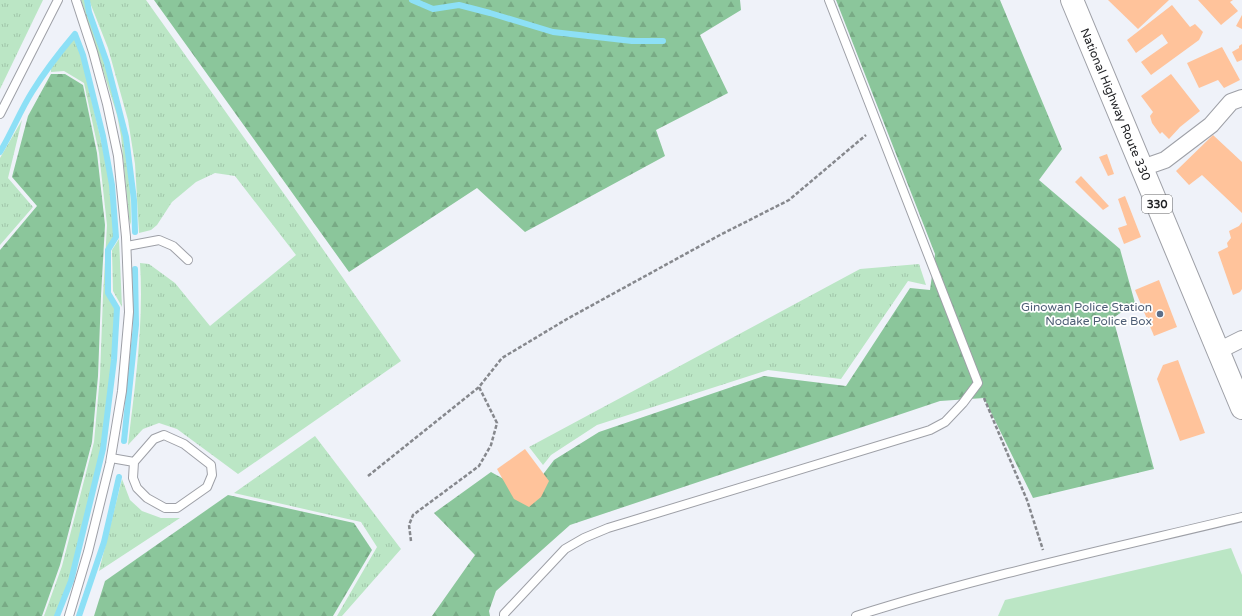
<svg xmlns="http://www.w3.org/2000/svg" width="1242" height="616" viewBox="0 0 1242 616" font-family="'Varela Round',sans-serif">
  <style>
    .grass { fill: url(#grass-tufts) }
    .forest { fill: url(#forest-firs) }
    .garden { fill: #bbe6c5 }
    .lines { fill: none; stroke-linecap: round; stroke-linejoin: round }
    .stream { stroke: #8de0f6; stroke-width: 6 }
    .building { fill: #ffc39b }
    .service-casing { stroke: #9ea0a7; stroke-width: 10 }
    .minor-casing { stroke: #9ea0a7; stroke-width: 18 }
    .trunk-casing { stroke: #9ea0a7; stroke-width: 24 }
    .path { stroke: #86888d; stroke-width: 2.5; stroke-dasharray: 4 2; stroke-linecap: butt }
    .service { stroke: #fff; stroke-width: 8 }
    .minor { stroke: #fff; stroke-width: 16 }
    .trunk { stroke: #fff; stroke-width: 22 }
    .service-dot { fill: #5c6f8a; stroke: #fff; stroke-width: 1.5 }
    .labels { text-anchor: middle; stroke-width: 3.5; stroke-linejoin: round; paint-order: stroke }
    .shield { fill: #fff; stroke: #626365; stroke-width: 1 }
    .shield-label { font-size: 11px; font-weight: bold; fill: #1f2023 }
    .street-label { font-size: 12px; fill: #1f2023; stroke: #fff }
    .service-label { font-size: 12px; fill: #4e5e75; stroke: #fff; text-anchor: end }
  </style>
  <defs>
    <pattern id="grass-tufts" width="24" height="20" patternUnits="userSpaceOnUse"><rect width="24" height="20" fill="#bbe6c5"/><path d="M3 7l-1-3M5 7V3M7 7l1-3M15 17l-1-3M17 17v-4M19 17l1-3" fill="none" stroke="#a0c5a9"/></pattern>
    <pattern id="forest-firs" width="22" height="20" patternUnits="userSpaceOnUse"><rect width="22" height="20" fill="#8bc69b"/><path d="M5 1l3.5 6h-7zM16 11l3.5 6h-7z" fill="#78aa85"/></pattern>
  </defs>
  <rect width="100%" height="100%" fill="#eff2f9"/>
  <g class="grass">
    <path d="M 0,0 L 43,0 L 0,89 Z"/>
    <path d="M 81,0 L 86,0 C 89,24 101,47 107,70 C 113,92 121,114 124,136 C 129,165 131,195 131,225 L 129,219 L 121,136 L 117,115 Z"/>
    <path d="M 89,0 L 146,0 L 292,205 L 401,361 L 238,474 L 177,429 L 159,423 L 143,429 L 128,445 C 135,385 144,324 140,263 L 149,264 L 175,283 L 210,326 L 296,255 L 235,176 L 215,173 L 196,182 L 172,202 L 157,225 L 151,230 L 139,233 L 135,164 L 128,120 L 108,48 Z"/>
    <path d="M 74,38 L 81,55 L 100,136 L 111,186 L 114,237 L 107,249 L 106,293 L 115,309 L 112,360 L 101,450 L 69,582 L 55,616 L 44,616 L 62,566 L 94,442 L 100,376 L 103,296 L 107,225 L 99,153 L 84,83 L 64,71 L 51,72 L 51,68 Z"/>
    <path d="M 22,120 L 8,178 L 33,207 L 0,245 L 0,158 Z"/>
    <path d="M 119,239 L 122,307 L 113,291 L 112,250 Z"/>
    <path d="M 919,264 L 926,285 L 908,281 L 841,379 L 768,370 L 597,425 L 551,455 L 543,465 L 529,447 L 860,269 Z"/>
    <path d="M 315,436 L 401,549 L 342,616 L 337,616 L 377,547 L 361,522 L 234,493 Z"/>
    <path d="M 122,479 L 130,500 L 142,511 L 161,518 L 180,518 L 99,571 Z"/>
  </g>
  <g class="forest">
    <path d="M 154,0 L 740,0 L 741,10 L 700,35 L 728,93 L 656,130 L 665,156 L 525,232 L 477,188 L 349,272 Z"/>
    <path d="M 836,0 L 1000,0 L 1062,149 L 1039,180 L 1120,249 L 1135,303 L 1113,318 L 1154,469 L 1033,498 L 984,398 L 940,401 L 570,525 L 496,591 L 489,611 L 490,616 L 432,616 L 475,555 L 434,513 L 491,472 L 529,493 L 554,460 L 599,432 L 764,376 L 846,386 L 910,288 L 930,290 L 935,254 Z"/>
    <path d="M 51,74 L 65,74 L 83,85 L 97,153 L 105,225 L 101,296 L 98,376 L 92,442 L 60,565 L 42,616 L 0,616 L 0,250 L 37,206 L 12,177 L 28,116 Z"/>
    <path d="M 228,495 L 354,523 L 372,550 L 333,616 L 94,616 L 105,581 Z"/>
  </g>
  <path class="garden" d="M 1231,548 L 1242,575 L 1242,616 L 998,616 L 1005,600 Z"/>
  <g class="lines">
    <g class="stream">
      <path d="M 87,0 L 89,12 L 107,63 L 126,137 L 134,200 L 135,232"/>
      <path d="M 412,0 L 433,9 L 459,5 L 490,13 L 553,32 L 632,41 L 663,41"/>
      <path d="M 0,152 C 12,132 20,111 32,92 C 45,71 59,53 75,34 L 83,55 L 103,136 L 112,185 L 116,237 L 108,250 L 108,293 L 117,308 L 114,360 L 103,449 L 71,581 L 57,616"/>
      <path d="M 124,441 L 136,325 L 135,269"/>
      <path d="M 79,616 L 104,542 L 119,477"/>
    </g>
  </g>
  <g class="building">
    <path d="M 1108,0 L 1169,0 L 1138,29 Z"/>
    <path d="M 1198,0 L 1233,0 L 1230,2 L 1238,11 L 1221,25 Z"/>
    <path d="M 1172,5 L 1190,27 L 1195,24 L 1203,32 L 1199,40 L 1151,75 L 1141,62 L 1168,43 L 1162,34 L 1136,53 L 1127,40 Z"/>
    <path d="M 1242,15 L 1242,29 L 1236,26 Z"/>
    <path d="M 1242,44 L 1242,60 L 1237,62 L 1232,52 L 1239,48 L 1239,46 Z"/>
    <path d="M 1222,47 L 1240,80 L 1224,88 L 1218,80 L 1199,88 L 1187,63 Z"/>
    <path d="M 1171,74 L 1200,111 L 1180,127 L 1169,139 L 1162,132 L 1160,134 L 1152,123 L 1150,116 L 1153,112 L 1141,96 Z"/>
    <path d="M 1213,135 L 1242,162 L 1242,213 L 1202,175 L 1189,185 L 1176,171 Z"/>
    <path d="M 1107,154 L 1114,174 L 1108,176 L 1099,157 Z"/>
    <path d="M 1081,176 L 1109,206 L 1103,210 L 1075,182 Z"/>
    <path d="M 1125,196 L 1141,237 L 1124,244 L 1118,228 L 1127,225 L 1118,199 Z"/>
    <path d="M 1242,222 L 1242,289 L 1240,292 L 1233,295 L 1218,252 L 1228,247 L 1227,243 L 1231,238 L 1229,231 L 1239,226 Z"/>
    <path d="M 1159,280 L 1177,327 L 1154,336 L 1135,290 Z"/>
    <path d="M 1178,360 L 1205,433 L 1180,441 L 1157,379 L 1163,365 Z"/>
    <path d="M 525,449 L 549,481 L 541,497 L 529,507 L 514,499 L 497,469 Z"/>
  </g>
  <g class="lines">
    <defs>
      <g id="service">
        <path d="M 0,114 L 58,0"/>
        <path d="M 127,246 L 159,240 L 173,246 L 188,260"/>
        <path d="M 111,458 L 134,462 L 154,439 L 164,435 L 184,444 L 211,465 L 212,475 L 207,487 L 177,508 L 165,508 L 147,498 L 137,488 L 133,478 L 134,462"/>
        <path d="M 69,616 L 88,552 L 110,463 L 122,391 L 129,312 L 126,237 L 118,156 L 107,104 L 93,52 L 76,0"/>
        <path d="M 504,616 L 504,614 L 565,549 L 584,538 L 608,528 L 930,430 L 945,422 L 963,403 L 978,383 L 829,0"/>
        <path d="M 856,616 C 982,576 1113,548 1242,517"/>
      </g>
      <g id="minor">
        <path d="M 1142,168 L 1165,160 L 1211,125 L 1231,102 L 1242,98"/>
        <path d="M 1218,351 L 1242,339"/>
      </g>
      <g id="trunk">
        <path id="s1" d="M 1072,0 L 1242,408"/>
      </g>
    </defs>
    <use href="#service" class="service-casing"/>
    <use href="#minor" class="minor-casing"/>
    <use href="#trunk" class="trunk-casing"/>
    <g class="path">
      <path d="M 984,398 L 1027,500 L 1043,550"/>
      <path d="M 368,476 L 479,387 L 502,358 L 567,319 L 720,235 L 789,200 L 866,135"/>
      <path d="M 411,541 L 409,525 L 413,515 L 479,466 L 491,445 L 497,423 L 479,387"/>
    </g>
    <use href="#service" class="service"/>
    <use href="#minor" class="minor"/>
    <use href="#trunk" class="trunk"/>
  </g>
  <circle class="service-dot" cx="1160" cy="314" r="4"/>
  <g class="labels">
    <rect class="shield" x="1142" y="195" width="30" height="18" rx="3"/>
    <g class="shield-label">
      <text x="1157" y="208">330</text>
    </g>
    <g class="street-label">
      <text dy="4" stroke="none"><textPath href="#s1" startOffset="113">National Highway Route 330</textPath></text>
    </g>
    <g class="service-label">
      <text x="1152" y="311">Ginowan Police Station<tspan x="1152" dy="14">Nodake Police Box</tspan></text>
    </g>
  </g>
</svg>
